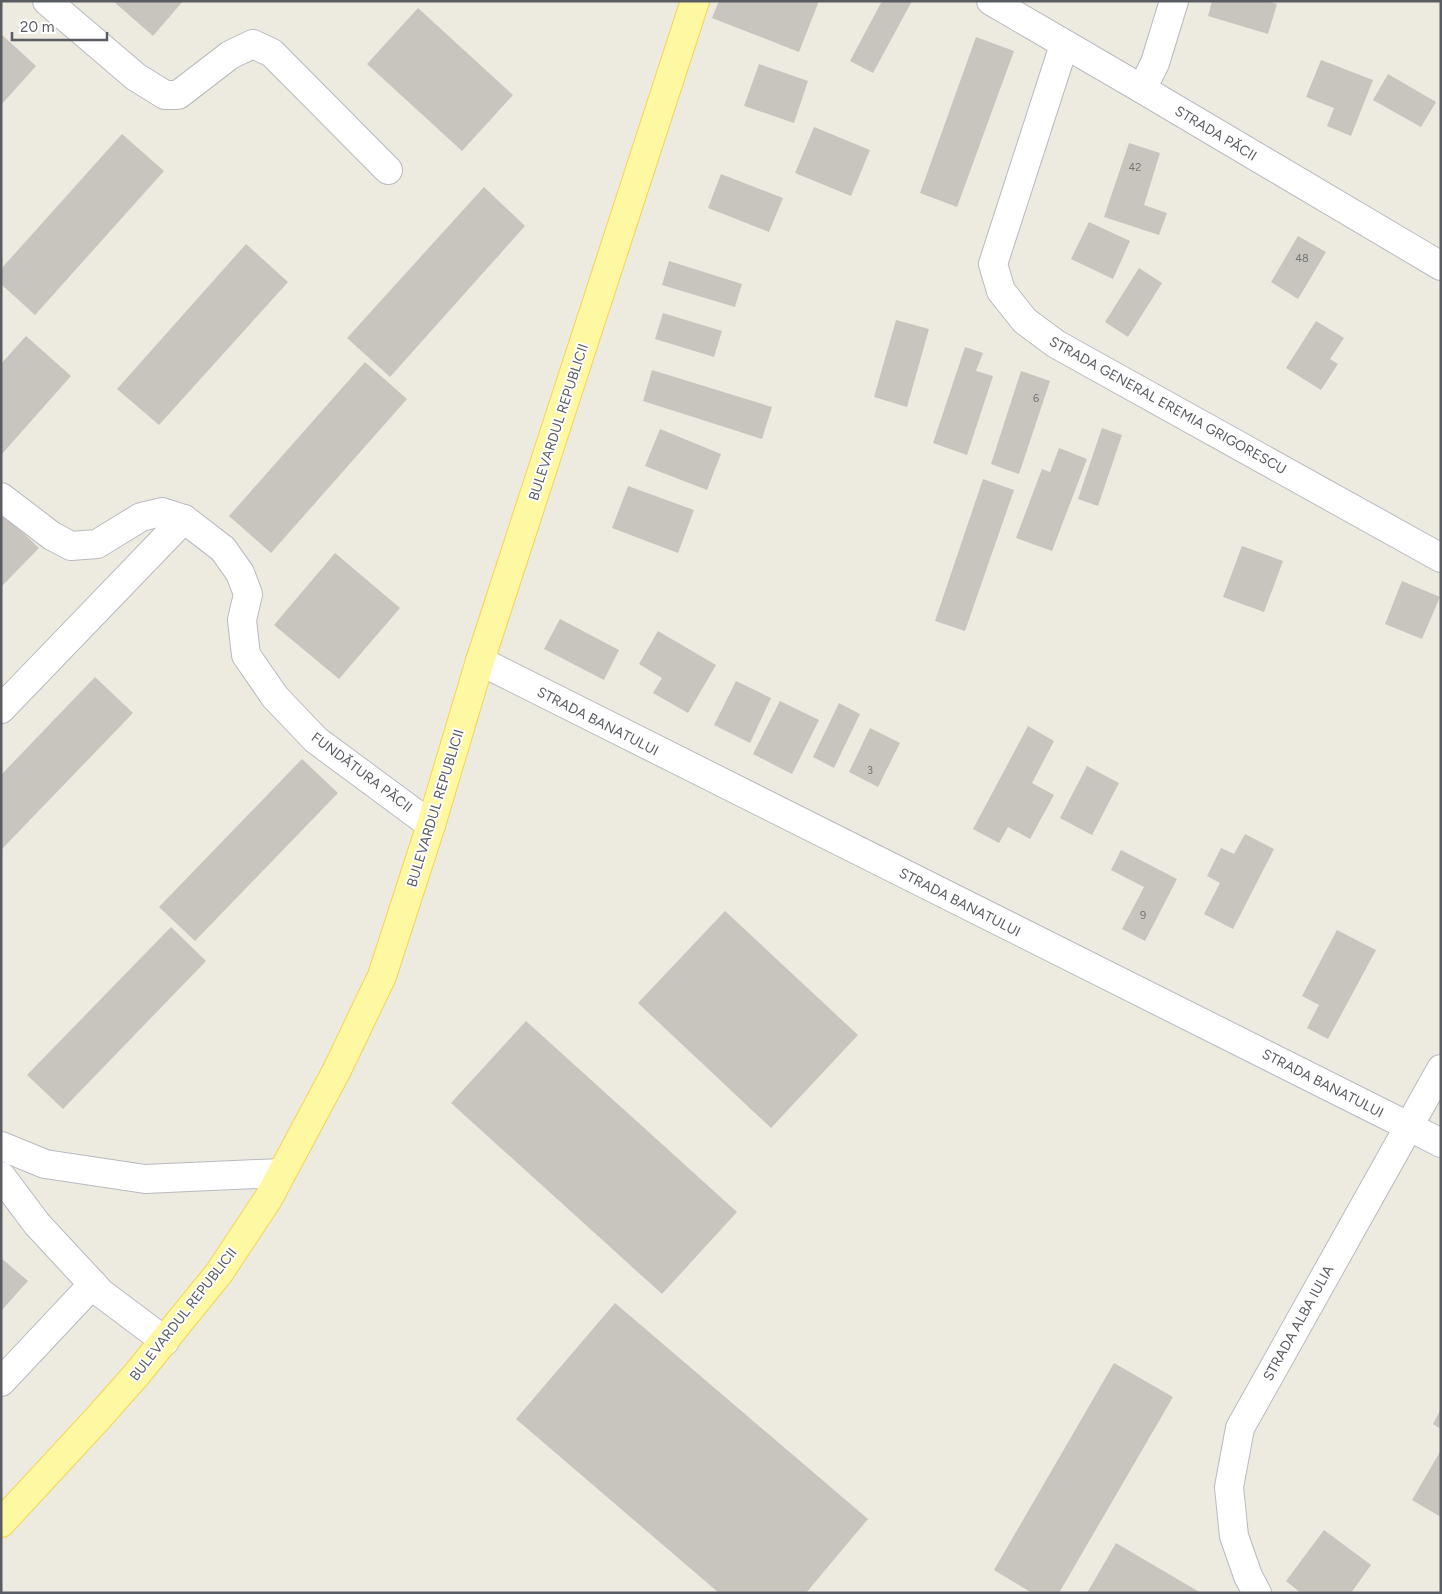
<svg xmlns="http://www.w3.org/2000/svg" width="1442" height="1594" viewBox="0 0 1442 1594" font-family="Figtree,sans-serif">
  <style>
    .building { fill: #c8c5be }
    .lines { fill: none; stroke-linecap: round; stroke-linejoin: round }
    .minor-casing { stroke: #b8bac0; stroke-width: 30 }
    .major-casing { stroke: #f5d451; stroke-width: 30 }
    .minor { stroke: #fff; stroke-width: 28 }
    .major { stroke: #fff8a3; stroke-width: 28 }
    .labels { text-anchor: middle; stroke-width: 4; stroke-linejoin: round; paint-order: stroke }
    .number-label { font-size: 11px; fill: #757679 }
    .street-label { font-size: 14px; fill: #595c62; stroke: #fff }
  </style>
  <rect width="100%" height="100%" fill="#edebe0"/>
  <g class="building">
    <path d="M 113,1 L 183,1 L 153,36 Z"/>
    <path d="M 719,1 L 819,1 L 799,52 L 712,18 Z"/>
    <path d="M 882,1 L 912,1 L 873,73 L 850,61 Z"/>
    <path d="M 1212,1 L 1268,1 L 1277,4 L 1268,34 L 1208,16 Z"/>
    <path d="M 418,8 L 513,95 L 462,151 L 367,64 Z"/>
    <path d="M 1,34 L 36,66 L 1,105 Z"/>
    <path d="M 976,37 L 1014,51 L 957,207 L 920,193 Z"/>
    <path d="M 1321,60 L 1373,80 L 1351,136 L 1327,126 L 1334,108 L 1306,97 Z"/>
    <path d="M 759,64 L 808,81 L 794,123 L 744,106 Z"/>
    <path d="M 1388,74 L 1436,102 L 1421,127 L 1373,100 Z"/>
    <path d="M 814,127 L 870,150 L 851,196 L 795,173 Z"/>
    <path d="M 122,134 L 164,171 L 35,315 L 1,284 L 1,269 Z"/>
    <path d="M 1129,143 L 1160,153 L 1144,205 L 1167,213 L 1159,235 L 1104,217 Z"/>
    <path d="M 721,174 L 783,198 L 769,232 L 708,208 Z"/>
    <path d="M 484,187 L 525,226 L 390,377 L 347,338 Z"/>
    <path d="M 1089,222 L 1130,241 L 1113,279 L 1071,259 Z"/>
    <path d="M 1298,236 L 1326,252 L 1298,299 L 1271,282 Z"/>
    <path d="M 246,244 L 288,282 L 159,425 L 117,389 Z"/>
    <path d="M 669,261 L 742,284 L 735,307 L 662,285 Z"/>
    <path d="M 1139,268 L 1162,283 L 1128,337 L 1105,322 Z"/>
    <path d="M 663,313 L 722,331 L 714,357 L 655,339 Z"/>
    <path d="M 896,320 L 929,329 L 907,407 L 874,397 Z"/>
    <path d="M 1316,321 L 1344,338 L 1330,359 L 1338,364 L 1321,390 L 1286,368 Z"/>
    <path d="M 26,336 L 71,376 L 1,455 L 1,364 Z"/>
    <path d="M 965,347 L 983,353 L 976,371 L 993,376 L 967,455 L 933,443 Z"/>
    <path d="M 365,362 L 407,399 L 271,553 L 229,516 Z"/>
    <path d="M 652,370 L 772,407 L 762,439 L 643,401 Z"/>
    <path d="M 1021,371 L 1050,381 L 1019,474 L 991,464 Z"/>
    <path d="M 1102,428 L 1122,435 L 1098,506 L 1078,499 Z"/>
    <path d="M 660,429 L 721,454 L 707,490 L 645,466 Z"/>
    <path d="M 1059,448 L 1087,459 L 1052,551 L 1016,538 L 1042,469 L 1050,472 Z"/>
    <path d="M 983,479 L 1014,490 L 965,631 L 935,621 Z"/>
    <path d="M 628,486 L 694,510 L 678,553 L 612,528 Z"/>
    <path d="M 1,512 L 39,548 L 1,587 Z"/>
    <path d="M 1242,546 L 1283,561 L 1264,612 L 1223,597 Z"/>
    <path d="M 335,553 L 400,608 L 339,679 L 274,625 Z"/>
    <path d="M 1402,581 L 1440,597 L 1422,639 L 1385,624 Z"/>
    <path d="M 560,619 L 619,650 L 604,680 L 544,649 Z"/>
    <path d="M 658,631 L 716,665 L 688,713 L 653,693 L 662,678 L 639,664 Z"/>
    <path d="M 95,677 L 133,713 L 1,850 L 1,775 Z"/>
    <path d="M 736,681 L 771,698 L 750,743 L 714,725 Z"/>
    <path d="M 780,701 L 819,720 L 792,774 L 753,754 Z"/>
    <path d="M 839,703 L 860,714 L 834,768 L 813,757 Z"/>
    <path d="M 1028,726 L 1054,741 L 1032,783 L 1054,795 L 1030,839 L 1008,827 L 999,843 L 973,829 Z"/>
    <path d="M 870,728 L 900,743 L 878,787 L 849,772 Z"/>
    <path d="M 302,759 L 338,793 L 195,941 L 159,907 Z"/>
    <path d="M 1087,766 L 1119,783 L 1092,835 L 1060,818 Z"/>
    <path d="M 1245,834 L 1274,849 L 1233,929 L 1204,914 L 1220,883 L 1207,876 L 1221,848 L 1234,854 Z"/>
    <path d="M 1121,850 L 1177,879 L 1145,941 L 1122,929 L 1144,887 L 1111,870 Z"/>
    <path d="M 725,911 L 858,1035 L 771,1128 L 638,1003 Z"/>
    <path d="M 171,927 L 206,961 L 63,1109 L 27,1075 Z"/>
    <path d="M 1337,930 L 1376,950 L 1328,1039 L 1307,1028 L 1319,1005 L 1302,996 Z"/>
    <path d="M 526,1021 L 737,1212 L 662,1294 L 451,1103 Z"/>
    <path d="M 1,1258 L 28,1281 L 1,1311 Z"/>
    <path d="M 615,1303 L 868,1519 L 806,1593 L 719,1593 L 516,1419 Z"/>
    <path d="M 1114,1363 L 1173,1397 L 1059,1593 L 1032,1593 L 994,1570 Z"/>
    <path d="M 1441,1409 L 1441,1429 L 1433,1424 Z"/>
    <path d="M 1441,1450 L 1441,1517 L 1412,1500 Z"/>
    <path d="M 1324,1530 L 1371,1565 L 1351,1593 L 1301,1593 L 1286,1581 Z"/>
    <path d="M 1116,1543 L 1201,1593 L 1087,1593 Z"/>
  </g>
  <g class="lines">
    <defs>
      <g id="minor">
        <path d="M 47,1 L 136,77 L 165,95 L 178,95 L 230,55 L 253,44 L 272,53 L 388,170"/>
        <path d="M 991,1 L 1142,89 L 1441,266"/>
        <path d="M 1064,45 L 993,264 L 1001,291 L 1025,321 L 1056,344 L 1441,558"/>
        <path d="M 1142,89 L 1155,63 L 1174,1"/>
        <path d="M 1,497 L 52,536 L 71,546 L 97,544 L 141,517 L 162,512 L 184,519 L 223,549 L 240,573 L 248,594 L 242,620 L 246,655 L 275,697 L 316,740 L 431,825"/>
        <path d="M 480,661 L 1408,1126 L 1441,1143"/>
        <path d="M 1,709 L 184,519"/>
        <path d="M 1,1146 L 45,1164 L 145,1179 L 281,1173"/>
        <path d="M 1,1176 L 37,1224 L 101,1293 L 165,1341"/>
        <path d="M 1,1382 L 93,1284"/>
        <path d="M 1257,1593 L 1248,1576 L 1234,1536 L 1229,1487 L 1240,1428 L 1441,1069"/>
      </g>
      <path id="major" d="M 1,1523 L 99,1417 L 137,1374 L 219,1273 L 268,1199 L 337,1070 L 382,976 L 431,825 L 480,661 L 695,1"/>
    </defs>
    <use href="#minor" class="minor-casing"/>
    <use href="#major" class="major-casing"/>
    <use href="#minor" class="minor"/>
    <use href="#major" class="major"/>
  </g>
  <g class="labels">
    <g class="number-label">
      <text x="1135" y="171">42</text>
      <text x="1302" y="262">48</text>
      <text x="1036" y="402">6</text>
      <text x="870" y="774">3</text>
      <text x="1143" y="919">9</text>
    </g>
    <g class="street-label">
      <text transform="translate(1216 133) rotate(31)" y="5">STRADA PĂCII</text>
      <text transform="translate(1168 405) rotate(29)" y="5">STRADA GENERAL EREMIA GRIGORESCU</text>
      <text transform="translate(558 422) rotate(-72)" y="5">BULEVARDUL REPUBLICII</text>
      <text transform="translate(598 721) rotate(27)" y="5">STRADA BANATULUI</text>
      <text transform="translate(362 772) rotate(37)" y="5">FUNDĂTURA PĂCII</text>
      <text transform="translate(435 808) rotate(-73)" y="5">BULEVARDUL REPUBLICII</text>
      <text transform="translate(960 902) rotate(27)" y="5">STRADA BANATULUI</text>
      <text transform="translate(1323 1083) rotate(27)" y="5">STRADA BANATULUI</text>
      <text transform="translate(183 1314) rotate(-52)" y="5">BULEVARDUL REPUBLICII</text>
      <text transform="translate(1298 1323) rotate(-61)" y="5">STRADA ALBA IULIA</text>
    </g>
  </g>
  <rect width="1442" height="1594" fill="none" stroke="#595c62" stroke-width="5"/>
  <path d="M12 32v8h95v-8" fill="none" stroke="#595c62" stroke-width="2.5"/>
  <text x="20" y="32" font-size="15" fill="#595c62" stroke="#ffffff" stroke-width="4" paint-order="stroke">20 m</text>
</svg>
